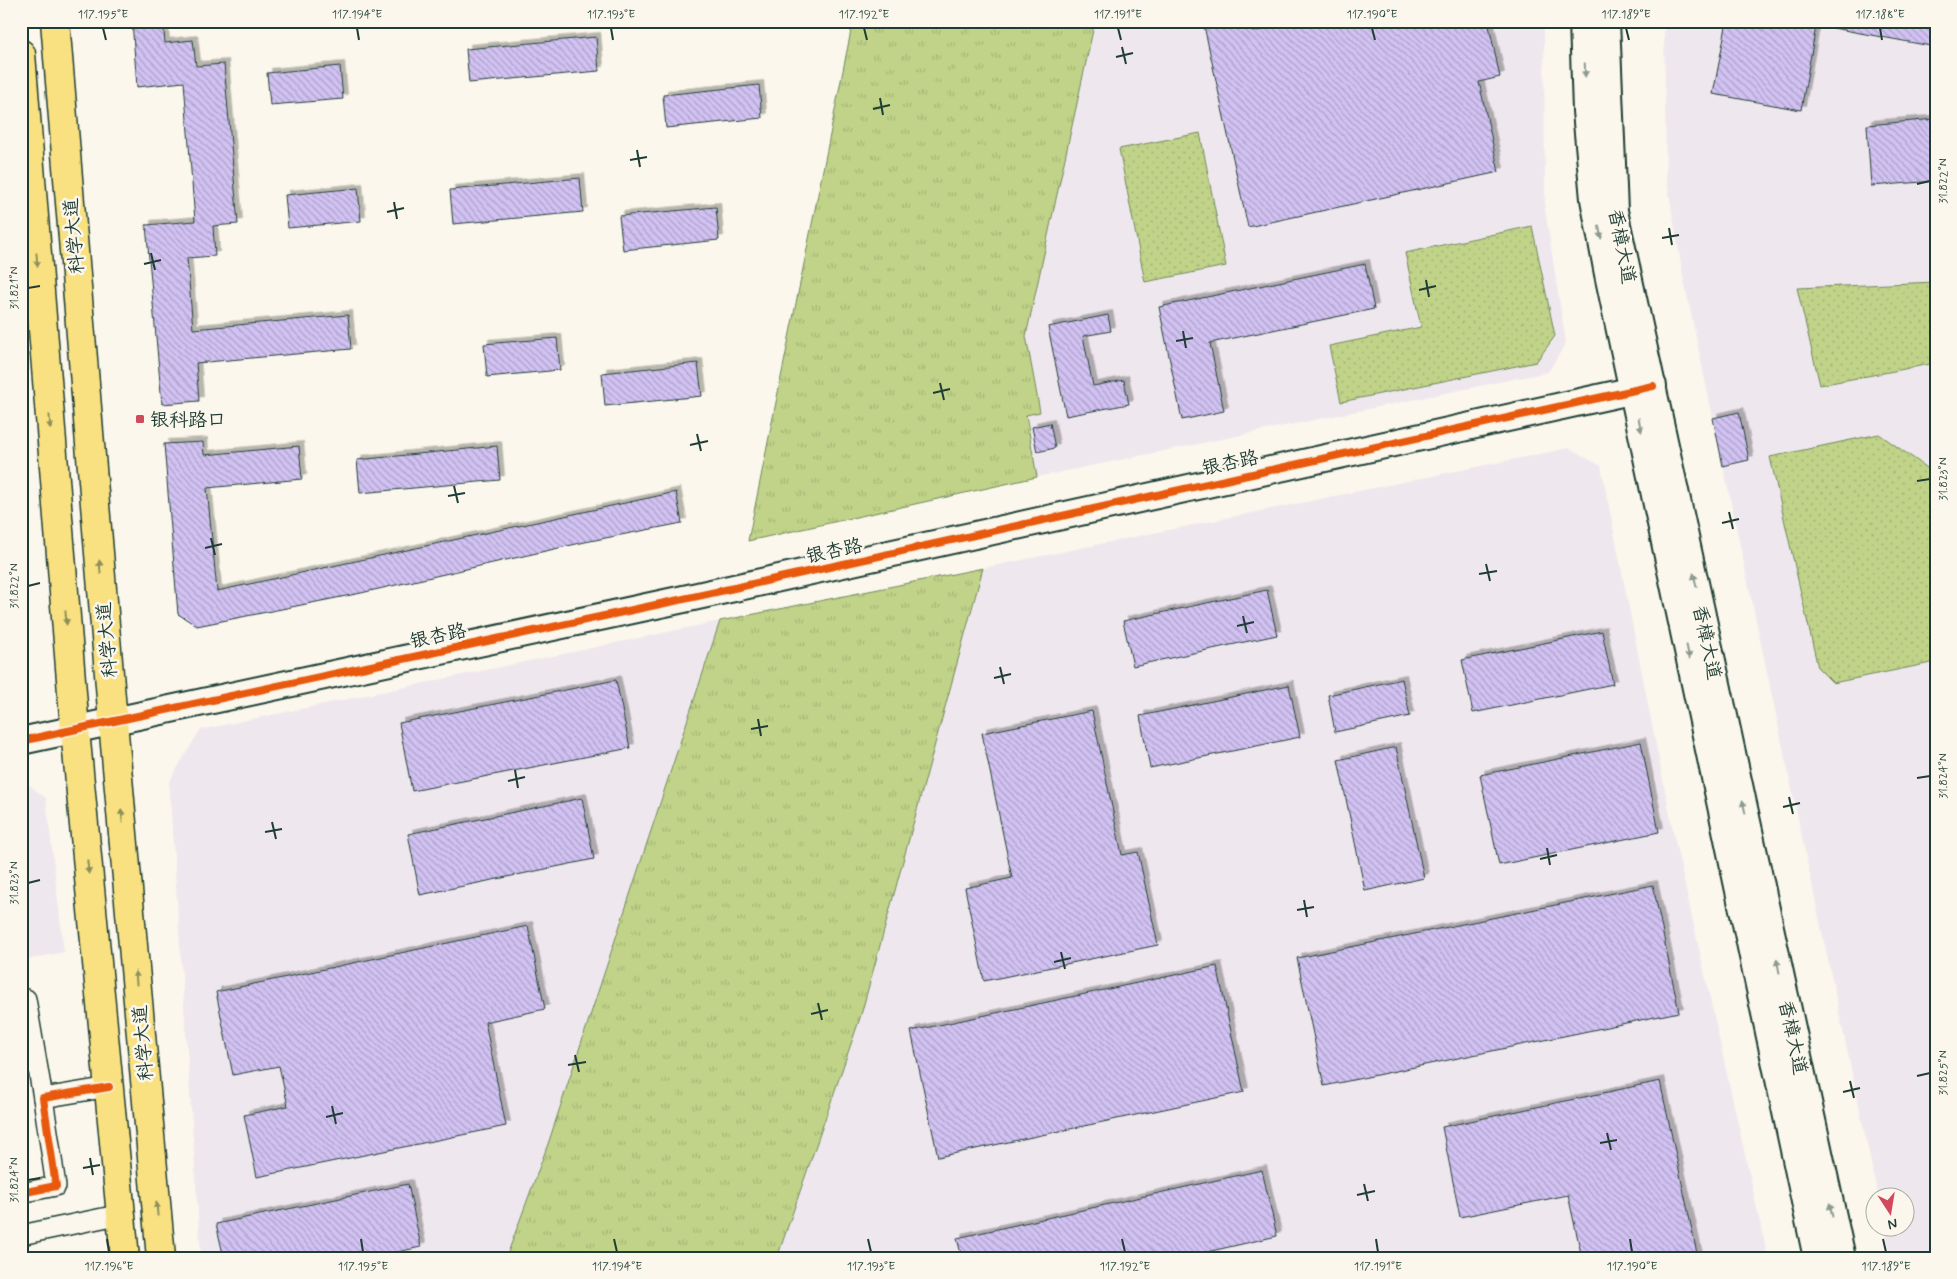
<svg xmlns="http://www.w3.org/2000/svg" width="1957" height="1279" viewBox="0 0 1957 1279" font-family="Mynerve,'LXGW WenKai TC',sans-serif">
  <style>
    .built { fill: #efe7ee }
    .grass { fill: url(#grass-dots); stroke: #70885e }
    .park { fill: url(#park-tufts); stroke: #70885e }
    .building { fill: url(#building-back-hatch); stroke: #1f3d34; filter: url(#shadow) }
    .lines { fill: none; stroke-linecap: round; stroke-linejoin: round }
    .street-casing { stroke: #1f3d34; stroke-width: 22 }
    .secondary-casing { stroke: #1f3d34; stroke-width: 30 }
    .primary-casing { stroke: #1f3d34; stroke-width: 31 }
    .street { stroke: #fbf7ec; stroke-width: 19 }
    .secondary { stroke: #fbf7ec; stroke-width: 26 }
    .primary { stroke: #f9e181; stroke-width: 28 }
    .cycleway-casing { stroke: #fbf7ec; stroke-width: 11 }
    .cycleway { stroke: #e8590c; stroke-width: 8 }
    .oneway { fill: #8d9a90 }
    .oneway2 { fill: #8c8f5a }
    .ticks { fill: none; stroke: #1f3d34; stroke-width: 2 }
    .poi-dot { fill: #d1495b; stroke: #fbf7ec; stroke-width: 2 }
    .labels { text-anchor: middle; stroke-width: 5; stroke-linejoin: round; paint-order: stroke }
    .street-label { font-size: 19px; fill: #1f3d34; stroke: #fbf7ec }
    .poi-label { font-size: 19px; fill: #1f3d34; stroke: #fbf7ec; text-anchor: start }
    .neatline { fill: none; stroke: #1f3d34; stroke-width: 2 }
    .ticks-label { font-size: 12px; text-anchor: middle; fill: #1f3d34 }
  </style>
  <defs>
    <pattern id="grass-dots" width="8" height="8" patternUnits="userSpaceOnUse" patternTransform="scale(1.25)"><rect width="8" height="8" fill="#c0d388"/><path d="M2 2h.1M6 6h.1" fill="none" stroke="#a5b676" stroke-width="1.8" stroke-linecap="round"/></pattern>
    <pattern id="park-tufts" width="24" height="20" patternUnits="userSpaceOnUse" patternTransform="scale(1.25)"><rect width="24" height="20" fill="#c0d388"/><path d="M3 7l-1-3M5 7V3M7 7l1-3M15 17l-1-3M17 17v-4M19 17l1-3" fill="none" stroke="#a5b676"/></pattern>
    <pattern id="building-back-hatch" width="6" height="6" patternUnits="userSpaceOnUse" patternTransform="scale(1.25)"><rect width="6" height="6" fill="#d2c2f3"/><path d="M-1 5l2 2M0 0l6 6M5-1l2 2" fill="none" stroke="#aa9fc6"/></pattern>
    <filter id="shadow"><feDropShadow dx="4.5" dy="-4.5" stdDeviation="0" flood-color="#0004"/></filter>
  </defs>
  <rect width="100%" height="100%" fill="#fbf7ec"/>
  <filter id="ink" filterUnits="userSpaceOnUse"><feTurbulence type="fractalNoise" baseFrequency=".02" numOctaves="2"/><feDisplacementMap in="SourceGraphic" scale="10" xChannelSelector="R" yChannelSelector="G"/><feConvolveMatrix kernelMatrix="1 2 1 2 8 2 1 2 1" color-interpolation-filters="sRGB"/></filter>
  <g filter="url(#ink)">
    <g class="built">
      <path d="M 1095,21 L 1544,21 L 1545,209 L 1566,343 L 1548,372 L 1037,477 L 1026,415 L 1040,411 L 1026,336 Z"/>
      <path d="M 1664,21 L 1936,21 L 1936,1258 L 1891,1258 L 1884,1227 L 1904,1226 L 1904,1196 L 1878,1196 L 1683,276 L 1666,176 Z"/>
      <path d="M 1569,448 L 1601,466 L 1675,841 L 1768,1258 L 777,1258 L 861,1015 L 983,568 Z"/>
      <path d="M 720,621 L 548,1144 L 506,1258 L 201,1258 L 169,782 L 200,730 Z"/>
      <path d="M 21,779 L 46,798 L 64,952 L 21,961 Z"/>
    </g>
    <g class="grass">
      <path d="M 1200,133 L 1226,266 L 1145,282 L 1119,149 Z"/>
      <path d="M 1532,226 L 1555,336 L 1536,362 L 1341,402 L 1329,346 L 1421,327 L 1405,253 Z"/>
      <path d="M 1935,282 L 1936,363 L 1820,385 L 1797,288 Z"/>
      <path d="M 1879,434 L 1936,474 L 1936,662 L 1833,683 L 1818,668 L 1770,457 Z"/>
    </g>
    <g class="park">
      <path d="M 853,21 L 1095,21 L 1026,336 L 1040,412 L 1026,415 L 1037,477 L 748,541 Z"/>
      <path d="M 983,568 L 861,1015 L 777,1258 L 506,1258 L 548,1144 L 720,621 Z"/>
    </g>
    <g class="building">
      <path d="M 132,21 L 163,21 L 165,43 L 193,40 L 196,66 L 224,64 L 238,224 L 213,226 L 215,256 L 187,258 L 193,329 L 348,315 L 351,349 L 196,363 L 199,401 L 162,404 L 146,225 L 195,221 L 184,82 L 137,87 Z"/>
      <path d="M 1203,21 L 1251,21 L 1252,32 L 1302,21 L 1488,21 L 1500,77 L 1479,82 L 1499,172 L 1248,227 Z"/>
      <path d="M 1727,21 L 1817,21 L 1801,110 L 1713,94 Z"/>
      <path d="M 1834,21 L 1936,21 L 1936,47 L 1833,28 Z"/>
      <path d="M 596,37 L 599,71 L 469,83 L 466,49 Z"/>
      <path d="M 340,66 L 343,99 L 270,105 L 267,73 Z"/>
      <path d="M 759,85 L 762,118 L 666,128 L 663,95 Z"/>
      <path d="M 1936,119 L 1936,181 L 1871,186 L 1867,125 Z"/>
      <path d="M 580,178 L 583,212 L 453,224 L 450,190 Z"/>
      <path d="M 358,188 L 361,221 L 288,228 L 285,195 Z"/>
      <path d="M 716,207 L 719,240 L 623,250 L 619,216 Z"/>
      <path d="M 1365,264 L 1374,309 L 1210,343 L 1224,411 L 1182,420 L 1159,307 Z"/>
      <path d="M 1108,315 L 1111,331 L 1083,336 L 1093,386 L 1124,380 L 1129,404 L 1066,416 L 1048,327 Z"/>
      <path d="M 557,338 L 560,370 L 487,377 L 484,344 Z"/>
      <path d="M 698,363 L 702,396 L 605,406 L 602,373 Z"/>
      <path d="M 1739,412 L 1749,460 L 1723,466 L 1713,418 Z"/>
      <path d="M 1050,423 L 1055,448 L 1037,452 L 1032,427 Z"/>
      <path d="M 203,442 L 204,455 L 299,446 L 302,479 L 207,488 L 217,591 L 676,492 L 682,523 L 585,542 L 361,593 L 197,626 L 178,614 L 164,444 Z"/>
      <path d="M 497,446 L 500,480 L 360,493 L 357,460 Z"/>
      <path d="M 1267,590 L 1277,635 L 1133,666 L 1123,621 Z"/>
      <path d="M 1602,631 L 1613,684 L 1473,713 L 1462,660 Z"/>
      <path d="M 1402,679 L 1410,716 L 1335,732 L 1328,695 Z"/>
      <path d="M 616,680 L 630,748 L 412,791 L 399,723 Z"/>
      <path d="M 1289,685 L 1300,737 L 1150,768 L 1140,716 Z"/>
      <path d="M 1092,711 L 1122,855 L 1138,852 L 1158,945 L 984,981 L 965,888 L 1012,878 L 982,733 Z"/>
      <path d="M 1641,742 L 1659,832 L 1499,865 L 1480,775 Z"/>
      <path d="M 1396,747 L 1424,878 L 1365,891 L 1338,760 Z"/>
      <path d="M 582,798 L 594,859 L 420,895 L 408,834 Z"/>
      <path d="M 1653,885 L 1679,1012 L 1324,1086 L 1297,958 Z"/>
      <path d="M 528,926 L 545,1009 L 485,1022 L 506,1126 L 257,1177 L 244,1115 L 288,1106 L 279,1066 L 233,1075 L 216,992 Z"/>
      <path d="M 1217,966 L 1244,1092 L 938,1157 L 911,1031 Z"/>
      <path d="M 1660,1081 L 1698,1258 L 1582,1258 L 1568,1195 L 1460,1217 L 1442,1127 Z"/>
      <path d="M 1262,1170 L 1277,1236 L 1181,1258 L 962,1258 L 957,1238 Z"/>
      <path d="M 408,1184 L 421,1247 L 369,1258 L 224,1258 L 216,1224 Z"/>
    </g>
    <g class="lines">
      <defs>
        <g id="street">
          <path d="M 21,1000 L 26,999 L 43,1098"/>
          <path d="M 21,1193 L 56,1186 L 43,1098 L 109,1087"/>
          <path d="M 21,1235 L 122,1214"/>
        </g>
        <g id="secondary">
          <path d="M 1583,21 L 1586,111 L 1594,199 L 1608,274 L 1817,1258"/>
          <path d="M 1606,21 L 1614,211 L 1842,1258"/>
          <path d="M 21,741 L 693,597 L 1653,386"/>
        </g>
        <g id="primary">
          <path d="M 55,21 L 113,722 L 161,1258"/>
          <path d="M 21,54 L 75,730 L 125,1258"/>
        </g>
      </defs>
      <use href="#street" class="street-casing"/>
      <use href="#secondary" class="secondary-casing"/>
      <use href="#primary" class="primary-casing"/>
      <use href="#street" class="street"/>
      <use href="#secondary" class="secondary"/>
      <use href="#primary" class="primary"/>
      <defs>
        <g id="cycleway">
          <path d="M 21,741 L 693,597 L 1653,386"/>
          <path d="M 21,1193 L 56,1186 L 43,1098 L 109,1087"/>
        </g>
      </defs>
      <use href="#cycleway" class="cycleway-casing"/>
      <use href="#cycleway" class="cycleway"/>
    </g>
    <defs><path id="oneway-solid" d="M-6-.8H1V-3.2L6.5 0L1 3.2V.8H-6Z" transform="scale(1.25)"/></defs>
    <g class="oneway">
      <use href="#oneway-solid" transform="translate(1585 70) rotate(88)"/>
      <use href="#oneway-solid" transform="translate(1600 232) rotate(80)"/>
      <use href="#oneway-solid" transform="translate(1640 425) rotate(78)"/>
      <use href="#oneway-solid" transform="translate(1695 580) rotate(-102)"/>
      <use href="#oneway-solid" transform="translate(1688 652) rotate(78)"/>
      <use href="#oneway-solid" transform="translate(1744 807) rotate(-102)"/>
      <use href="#oneway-solid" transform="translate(1778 966) rotate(-102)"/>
      <use href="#oneway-solid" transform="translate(1831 1210) rotate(-102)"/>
    </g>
    <g class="oneway2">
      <use href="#oneway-solid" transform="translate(37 260) rotate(85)"/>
      <use href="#oneway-solid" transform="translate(50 422) rotate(85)"/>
      <use href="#oneway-solid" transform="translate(100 567) rotate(-95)"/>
      <use href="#oneway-solid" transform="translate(66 618) rotate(85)"/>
      <use href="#oneway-solid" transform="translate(122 816) rotate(-95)"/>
      <use href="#oneway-solid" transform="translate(88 867) rotate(84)"/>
      <use href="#oneway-solid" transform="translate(136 978) rotate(-95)"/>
      <use href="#oneway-solid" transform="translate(157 1209) rotate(-95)"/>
    </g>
  </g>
  <path class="ticks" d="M 103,28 L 106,40M 357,28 L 359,40M 611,28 L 613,40M 864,28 L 867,40M 1118,28 L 1121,40M 1372,28 L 1375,40M 1626,28 L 1629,40M 1880,28 L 1882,40M 1122,47 L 1126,64M 1116,57 L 1133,53M 880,98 L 883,115M 873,109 L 890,105M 637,150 L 640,167M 630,160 L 647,157M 1917,184 L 1930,181M 394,202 L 397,219M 387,212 L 404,208M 1669,228 L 1672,245M 1662,238 L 1679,235M 151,253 L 155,270M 144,264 L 161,260M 1426,280 L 1429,297M 28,288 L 40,286M 1419,290 L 1436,286M 1183,331 L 1186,348M 1176,341 L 1193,338M 940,383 L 944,400M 933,393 L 950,389M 697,434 L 701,451M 690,445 L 708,441M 1917,481 L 1930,479M 454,486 L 458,503M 448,496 L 465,493M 1729,512 L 1733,529M 1722,523 L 1739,519M 211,538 L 215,555M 205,548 L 222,544M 1486,564 L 1490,581M 1479,574 L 1497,571M 28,586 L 40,583M 1243,616 L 1247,633M 1237,626 L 1254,622M 1000,667 L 1004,684M 994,678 L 1011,674M 758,719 L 761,736M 751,729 L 768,726M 515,770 L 518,788M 1917,778 L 1930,776M 508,781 L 525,777M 1789,797 L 1793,814M 1783,807 L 1800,803M 272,822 L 276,839M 265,832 L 282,829M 1547,848 L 1550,865M 1540,859 L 1557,855M 28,883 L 40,880M 1304,900 L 1307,917M 1297,910 L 1314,907M 1061,952 L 1065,969M 1054,962 L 1071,958M 818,1003 L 822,1020M 811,1014 L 828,1010M 575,1055 L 579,1072M 568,1065 L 586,1062M 1917,1076 L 1930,1073M 1850,1081 L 1854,1098M 1843,1092 L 1860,1088M 332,1106 L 336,1124M 326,1117 L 343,1113M 1607,1133 L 1611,1150M 1600,1143 L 1617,1140M 90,1158 L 93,1175M 83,1168 L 100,1165M 28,1180 L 40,1178M 1364,1184 L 1368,1201M 1357,1195 L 1375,1191M 107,1239 L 109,1252M 361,1239 L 363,1252M 614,1239 L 617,1252M 868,1239 L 871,1252M 1122,1239 L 1125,1252M 1376,1239 L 1378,1252M 1630,1239 L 1632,1252M 1883,1239 L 1886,1252"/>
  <rect class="poi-dot" x="135" y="414" width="10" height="10" rx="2.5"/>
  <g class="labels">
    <g class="street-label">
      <text transform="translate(73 236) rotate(-95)" y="7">科学大道</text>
      <text transform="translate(1623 246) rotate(79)" y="7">香樟大道</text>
      <text transform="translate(1230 462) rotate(-12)" y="7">银杏路</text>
      <text transform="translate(834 550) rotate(-12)" y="7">银杏路</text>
      <text transform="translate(438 635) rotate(-12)" y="7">银杏路</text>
      <text transform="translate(106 640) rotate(-95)" y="7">科学大道</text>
      <text transform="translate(1708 642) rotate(78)" y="7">香樟大道</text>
      <text transform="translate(1794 1037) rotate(78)" y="7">香樟大道</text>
      <text transform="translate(142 1043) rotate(-95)" y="7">科学大道</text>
    </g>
    <g class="poi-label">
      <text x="150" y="426">银科路口</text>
    </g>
  </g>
  <rect width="1957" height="1279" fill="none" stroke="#fbf7ec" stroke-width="55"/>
  <g transform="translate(1890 1212) rotate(168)"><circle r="24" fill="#fbf7ec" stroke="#a3ada2"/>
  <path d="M0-4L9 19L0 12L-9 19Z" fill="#d1495b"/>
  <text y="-8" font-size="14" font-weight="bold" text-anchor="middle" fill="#1f3d34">N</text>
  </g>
  <rect x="28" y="28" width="1902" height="1224" class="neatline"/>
  <g class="ticks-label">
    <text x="103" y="18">117.195°E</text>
    <text x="357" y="18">117.194°E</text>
    <text x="611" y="18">117.193°E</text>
    <text x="864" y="18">117.192°E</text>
    <text x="1118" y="18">117.191°E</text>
    <text x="1372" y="18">117.190°E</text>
    <text x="1626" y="18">117.189°E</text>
    <text x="1880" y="18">117.188°E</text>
    <text transform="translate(1943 181) rotate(-90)" y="4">31.822°N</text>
    <text transform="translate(14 288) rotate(-90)" y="4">31.821°N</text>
    <text transform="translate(1943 479) rotate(-90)" y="4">31.823°N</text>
    <text transform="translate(14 586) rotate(-90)" y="4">31.822°N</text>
    <text transform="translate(1943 776) rotate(-90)" y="4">31.824°N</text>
    <text transform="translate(14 883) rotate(-90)" y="4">31.823°N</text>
    <text transform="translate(1943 1073) rotate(-90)" y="4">31.825°N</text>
    <text transform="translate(14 1180) rotate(-90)" y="4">31.824°N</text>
    <text x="109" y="1270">117.196°E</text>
    <text x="363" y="1270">117.195°E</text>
    <text x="617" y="1270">117.194°E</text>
    <text x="871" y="1270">117.193°E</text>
    <text x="1125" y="1270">117.192°E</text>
    <text x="1378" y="1270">117.191°E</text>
    <text x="1632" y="1270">117.190°E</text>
    <text x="1886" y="1270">117.189°E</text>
  </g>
</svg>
